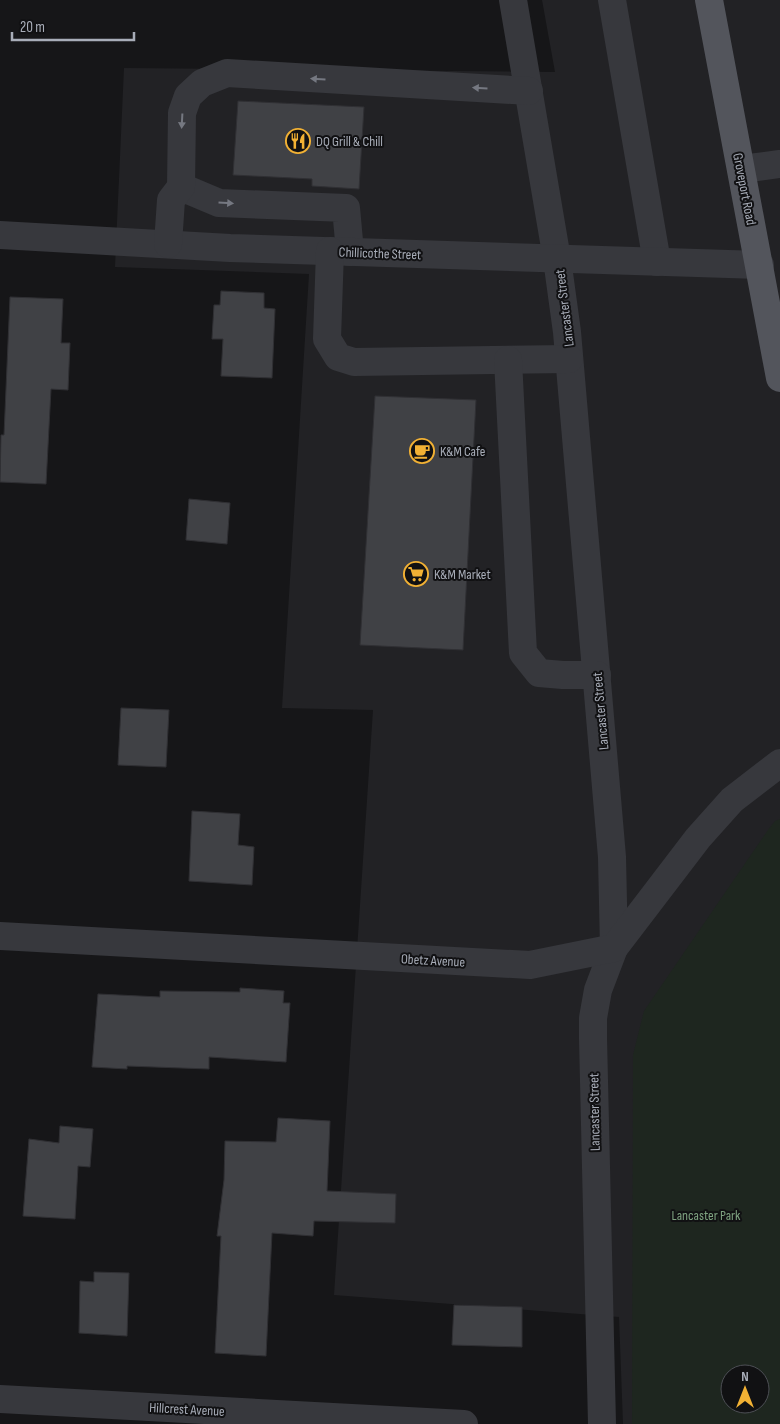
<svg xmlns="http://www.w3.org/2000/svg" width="780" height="1424" viewBox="0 0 780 1424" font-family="'Sofia Sans Condensed',sans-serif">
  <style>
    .built { fill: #222225; fill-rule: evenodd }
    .green { fill: #1e261f; fill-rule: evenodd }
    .building { fill: #404145; stroke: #303034 }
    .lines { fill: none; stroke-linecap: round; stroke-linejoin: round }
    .minor { stroke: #37383d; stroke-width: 28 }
    .major { stroke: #53555c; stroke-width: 28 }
    .oneway { fill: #757881 }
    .labels { text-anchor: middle; stroke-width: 4; stroke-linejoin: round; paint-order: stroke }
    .poi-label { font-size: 14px; fill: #a8adb8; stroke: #111113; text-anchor: start }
    .street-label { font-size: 14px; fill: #a8adb8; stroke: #111113 }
    .park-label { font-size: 14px; fill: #7fa381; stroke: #111113 }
  </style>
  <rect width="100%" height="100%" fill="#161618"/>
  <path class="built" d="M 542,0 L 780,0 L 780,1424 L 623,1424 L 619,1317 L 334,1295 L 373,710 L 282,708 L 309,274 L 115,267 L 124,68 L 555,72 ZM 730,1374 L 760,1374 L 760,1404 L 730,1404 Z"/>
  <path class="green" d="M 780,819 L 780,1424 L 632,1424 L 633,1055 L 644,1011 L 768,830 L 775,821 ZM 730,1374 L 760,1374 L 760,1404 L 730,1404 Z"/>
  <g class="building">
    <path d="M 238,101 L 364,107 L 359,189 L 312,186 L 312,179 L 233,175 Z"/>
    <path d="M 221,291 L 264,293 L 264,308 L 275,309 L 272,378 L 221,376 L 223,339 L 212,339 L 214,305 L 220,305 Z"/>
    <path d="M 10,297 L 63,299 L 61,343 L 70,343 L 68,390 L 51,389 L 46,484 L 0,482 L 1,435 L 4,435 Z"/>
    <path d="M 375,396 L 476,400 L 463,650 L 360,645 Z"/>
    <path d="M 189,499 L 230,503 L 227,544 L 186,540 Z"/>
    <path d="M 121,708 L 169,710 L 166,767 L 118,765 Z"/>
    <path d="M 192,811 L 240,814 L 238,845 L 254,847 L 252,885 L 189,881 Z"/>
    <path d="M 240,988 L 284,991 L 283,1003 L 290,1003 L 286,1062 L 209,1057 L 209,1069 L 127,1066 L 127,1069 L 92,1067 L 98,994 L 160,997 L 160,991 L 240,992 Z"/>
    <path d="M 278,1118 L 330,1121 L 327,1191 L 396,1194 L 395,1223 L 314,1221 L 313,1236 L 272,1233 L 266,1356 L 215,1353 L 221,1236 L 217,1236 L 224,1180 L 225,1141 L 276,1142 Z"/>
    <path d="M 60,1126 L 93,1129 L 90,1167 L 78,1166 L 75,1219 L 23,1216 L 29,1139 L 59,1143 Z"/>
    <path d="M 94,1272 L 129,1273 L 127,1336 L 79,1333 L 80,1281 L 94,1282 Z"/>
    <path d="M 454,1305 L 522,1307 L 522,1347 L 452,1345 Z"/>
  </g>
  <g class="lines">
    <g class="minor">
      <path d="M 513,0 L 557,259 L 567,332 L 612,857 L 614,948 L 598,990 L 593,1018 L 593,1038 L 602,1424"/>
      <path d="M 612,0 L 657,262"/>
      <path d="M 741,169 L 780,164"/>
      <path d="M 181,187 L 219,203 L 346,208 L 350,252"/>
      <path d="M 0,235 L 230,248 L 760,265"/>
      <path d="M 168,244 L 171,200 L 181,187 L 182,113 L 188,96 L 202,83 L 227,73 L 529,91"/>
      <path d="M 330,251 L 327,339 L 338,357 L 354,362 L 569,359"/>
      <path d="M 508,360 L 523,653 L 539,673 L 563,675 L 597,675"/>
      <path d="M 0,936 L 530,965 L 614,948 L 698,838 L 732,800 L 780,763"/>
      <path d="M 0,1399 L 464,1424"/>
    </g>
    <path class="major" d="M 709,0 L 780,378"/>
  </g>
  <defs><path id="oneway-solid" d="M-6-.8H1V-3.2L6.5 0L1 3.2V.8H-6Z" transform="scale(1.25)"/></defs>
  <g class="oneway">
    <use href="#oneway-solid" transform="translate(318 79) rotate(-176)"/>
    <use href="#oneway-solid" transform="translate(480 88) rotate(-177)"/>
    <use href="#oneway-solid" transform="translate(182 121) rotate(93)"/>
    <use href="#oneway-solid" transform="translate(226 203) rotate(4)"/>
  </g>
  <defs>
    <symbol id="restaurant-ring" viewBox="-11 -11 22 22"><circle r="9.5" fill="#111113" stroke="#f2b134" stroke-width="1.5"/><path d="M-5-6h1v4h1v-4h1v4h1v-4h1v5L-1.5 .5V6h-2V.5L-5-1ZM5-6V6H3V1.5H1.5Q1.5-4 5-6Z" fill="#f2b134"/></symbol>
    <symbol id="cafe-ring" viewBox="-11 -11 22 22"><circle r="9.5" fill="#111113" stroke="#f2b134" stroke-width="1.5"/><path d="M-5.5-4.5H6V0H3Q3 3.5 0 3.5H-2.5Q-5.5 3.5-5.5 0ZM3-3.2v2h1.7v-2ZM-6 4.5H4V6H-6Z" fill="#f2b134"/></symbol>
    <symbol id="supermarket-ring" viewBox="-11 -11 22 22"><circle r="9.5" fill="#111113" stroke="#f2b134" stroke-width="1.5"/><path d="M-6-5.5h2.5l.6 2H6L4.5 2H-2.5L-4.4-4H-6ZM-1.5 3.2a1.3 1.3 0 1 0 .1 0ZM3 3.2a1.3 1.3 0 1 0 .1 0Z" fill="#f2b134"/></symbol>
  </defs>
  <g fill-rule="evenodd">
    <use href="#restaurant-ring" x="284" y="127" width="28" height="28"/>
    <use href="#cafe-ring" x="408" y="437" width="28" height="28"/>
    <use href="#supermarket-ring" x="402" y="560" width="28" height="28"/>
  </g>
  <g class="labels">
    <g class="poi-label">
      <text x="316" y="146">DQ Grill &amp; Chill</text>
      <text x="440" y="456">K&amp;M Cafe</text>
      <text x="434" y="579">K&amp;M Market</text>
    </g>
    <g class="street-label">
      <text transform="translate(745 189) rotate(79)" y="5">Groveport Road</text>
      <text transform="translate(380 253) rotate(2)" y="5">Chillicothe Street</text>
      <text transform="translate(564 308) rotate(-97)" y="5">Lancaster Street</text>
      <text transform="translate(600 711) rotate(-95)" y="5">Lancaster Street</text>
      <text transform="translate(433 960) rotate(3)" y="5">Obetz Avenue</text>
      <text transform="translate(594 1112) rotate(-91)" y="5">Lancaster Street</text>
      <text transform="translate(187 1409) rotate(3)" y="5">Hillcrest Avenue</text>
    </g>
    <g class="park-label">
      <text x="706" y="1220">Lancaster Park</text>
    </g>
  </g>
  <g transform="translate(745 1389)"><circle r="24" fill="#111113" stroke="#4d4f55"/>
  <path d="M0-4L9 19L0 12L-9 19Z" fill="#f2b134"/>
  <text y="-8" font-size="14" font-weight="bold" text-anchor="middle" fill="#a8adb8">N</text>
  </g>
  <path d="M12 32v8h122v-8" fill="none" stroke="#a8adb8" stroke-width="2.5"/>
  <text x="20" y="32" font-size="15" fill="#a8adb8" stroke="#111113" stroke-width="4" paint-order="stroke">20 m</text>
</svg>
